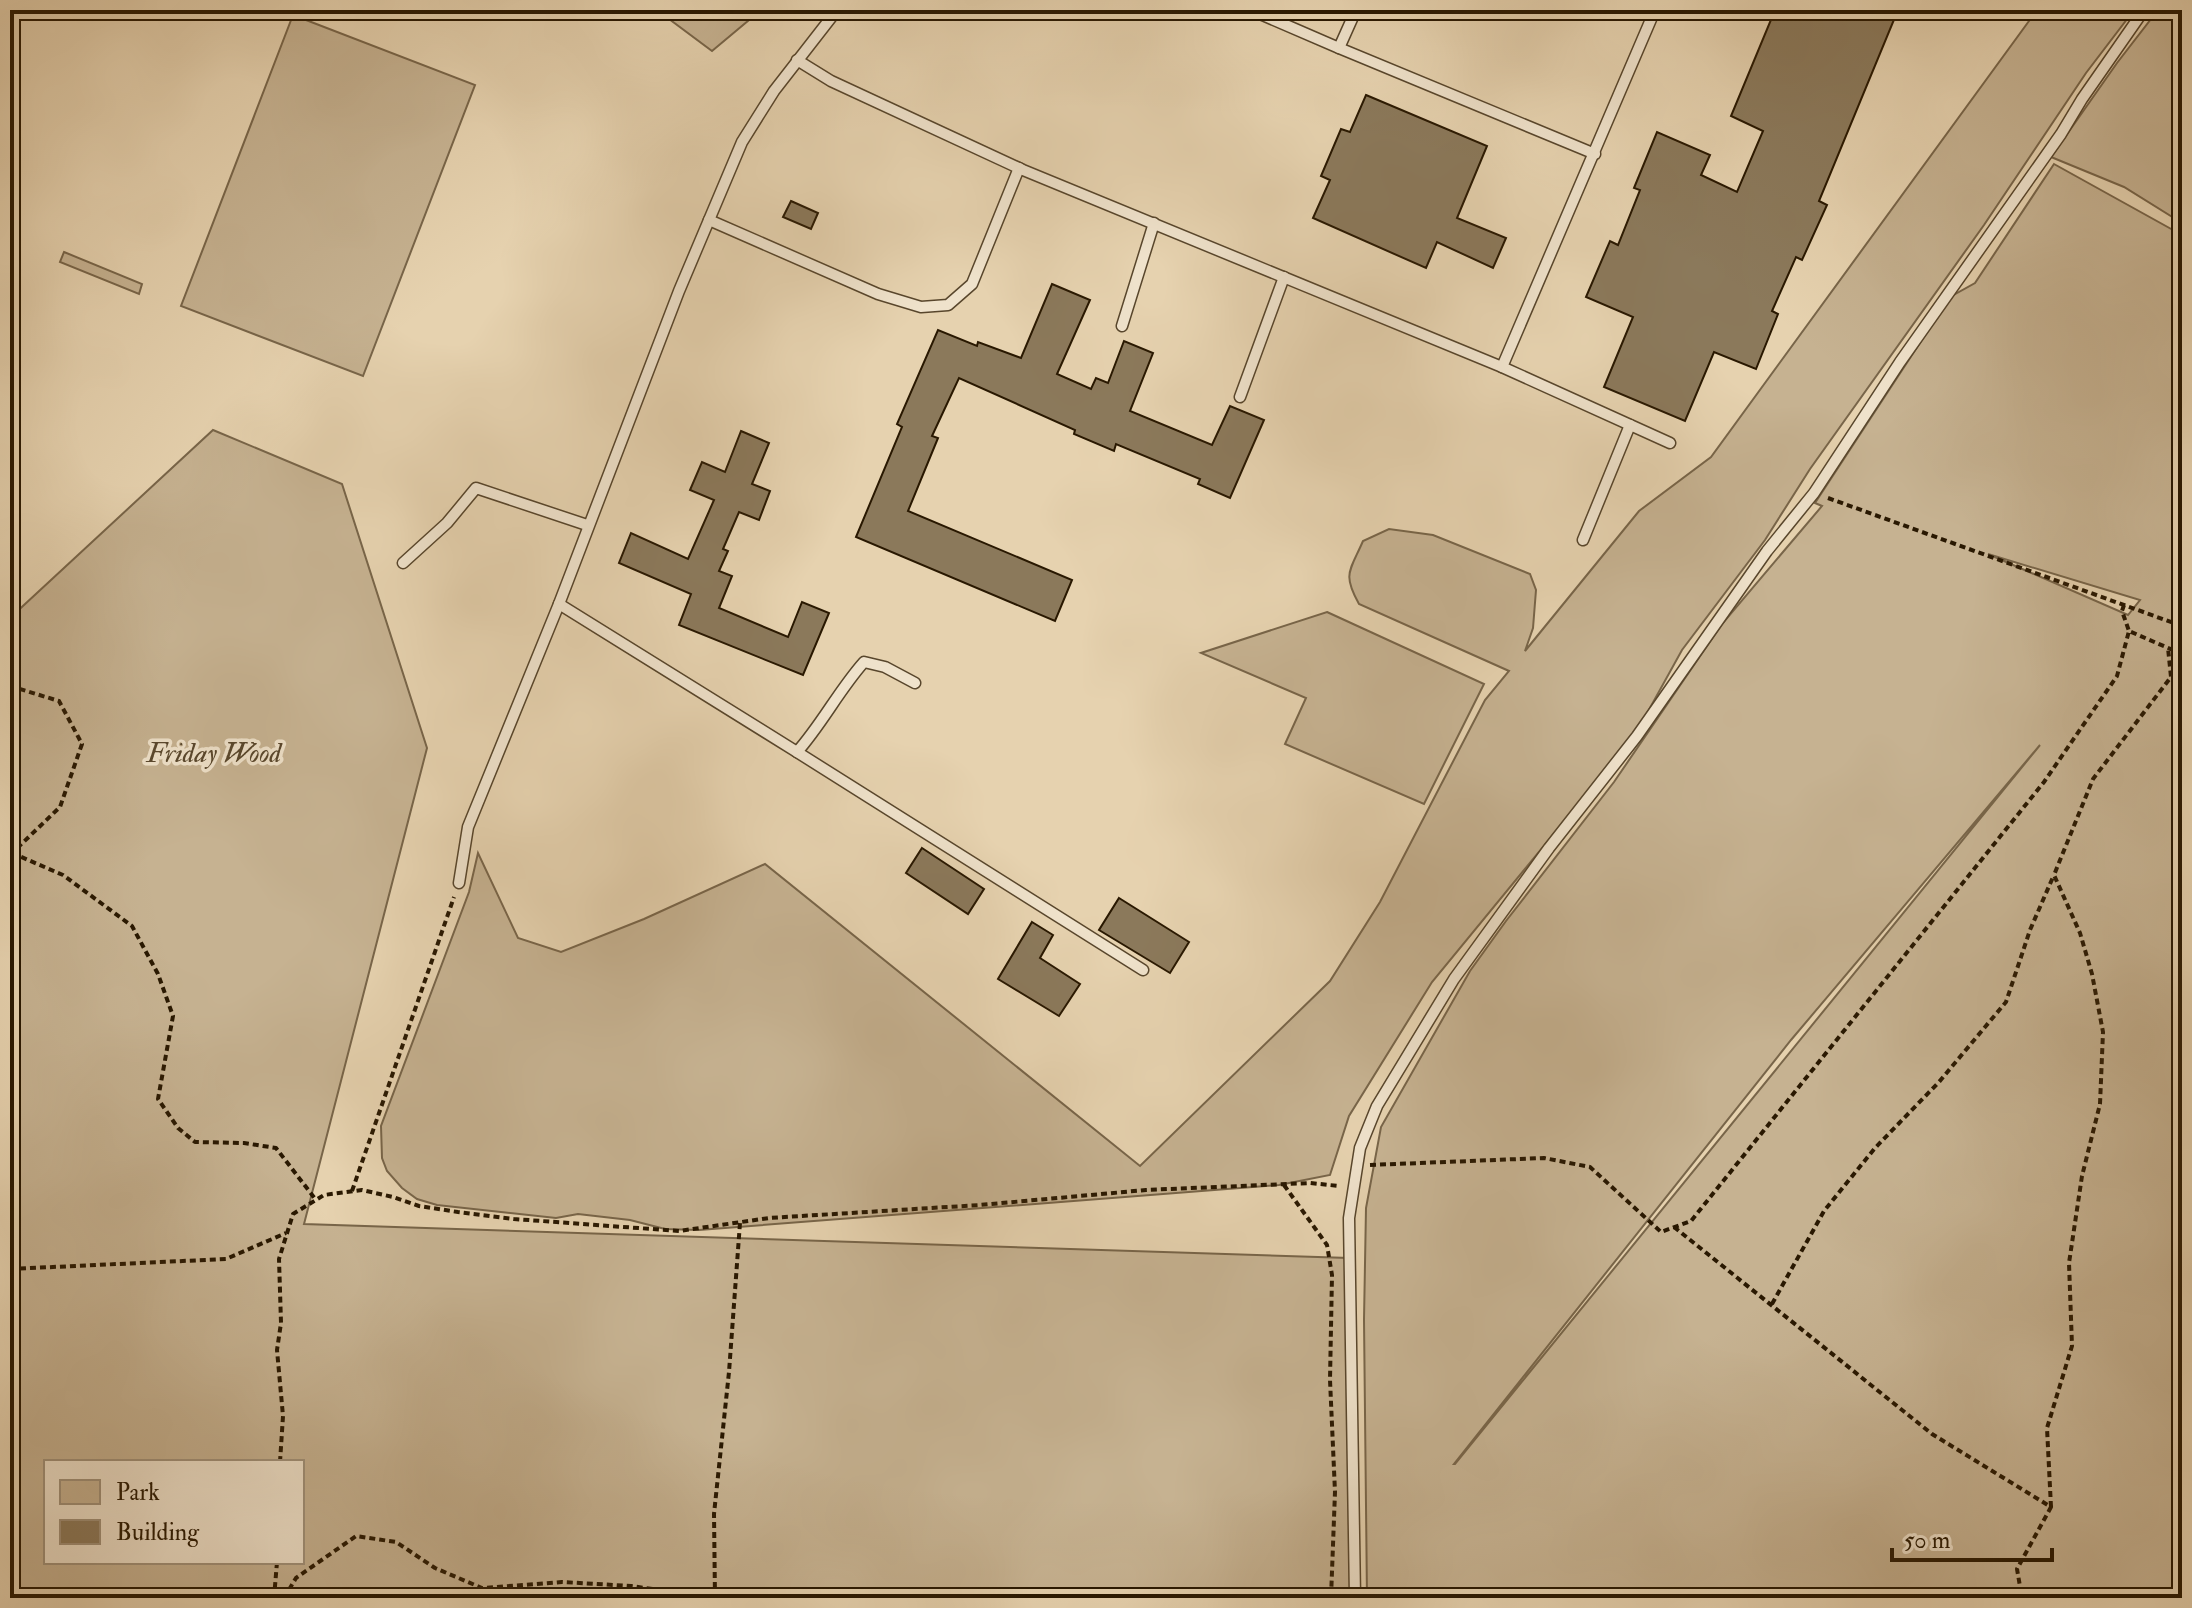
<svg xmlns="http://www.w3.org/2000/svg" width="2192" height="1608" viewBox="0 0 2192 1608" font-family="'IM FELL Double Pica',serif">
  <style>
    .green { fill: #c6b291; stroke: #786549; stroke-width: 2; fill-rule: evenodd }
    .building { fill: #8b795b; stroke: #291801; stroke-width: 2 }
    .lines { fill: none; stroke-linecap: round; stroke-linejoin: round }
    .lane-casing { stroke: #58462c; stroke-width: 13 }
    .path { stroke: #291801; stroke-width: 4; stroke-dasharray: 6 4; stroke-linecap: butt }
    .lane { stroke: #efe2cb; stroke-width: 10 }
    .labels { text-anchor: middle; stroke-width: 7; stroke-linejoin: round; paint-order: stroke }
    .park-label { font-size: 28px; font-style: italic; fill: #58462c; stroke: #efe2cb }
  </style>
  <rect width="100%" height="100%" fill="#e6d2af"/>
  <filter id="stains"><feTurbulence type="fractalNoise" baseFrequency=".0025" numOctaves="4"/><feColorMatrix values="0 0 0 0 .2 0 0 0 0 .09 0 0 0 0 .02 0 0 0 .5 -.17"/></filter>
  <radialGradient id="worn" r=".72"><stop offset=".6" stop-color="#630" stop-opacity="0"/><stop offset="1" stop-color="#630" stop-opacity=".3"/></radialGradient>
  <g class="green">
    <path d="M 657,10 L 761,10 L 712,51 Z"/>
    <path d="M 2037,10 L 2134,10 L 2086,73 L 1984,225 L 1810,469 L 1765,540 L 1682,650 L 1635,735 L 1432,982 L 1349,1116 L 1330,1175 L 1279,1185 L 699,1230 L 665,1229 L 630,1220 L 578,1214 L 556,1218 L 437,1205 L 417,1199 L 402,1188 L 387,1171 L 382,1158 L 381,1126 L 469,892 L 478,853 L 518,938 L 561,952 L 644,919 L 765,864 L 1140,1166 L 1330,981 L 1380,902 L 1485,700 L 1509,671 L 1359,604 C 1342,574 1350,571 1363,541 L 1389,529 L 1433,535 L 1530,574 L 1536,590 L 1533,628 L 1525,651 L 1639,511 L 1711,457 Z"/>
    <path d="M 2158,10 L 2182,10 L 2182,223 L 2124,187 L 2051,157 L 2117,63 Z"/>
    <path d="M 293,15 L 475,85 L 363,376 L 181,306 Z"/>
    <path d="M 2054,164 L 2182,235 L 2182,1598 L 1367,1598 L 1364,1320 L 1366,1208 L 1381,1127 L 1470,971 L 1506,921 L 1614,782 L 1722,624 L 1822,506 L 1815,503 L 1950,297 L 1975,283 ZM 1988,554 L 2140,600 L 2128,615 ZM 2040,745 L 1455,1464 L 1454,1464 L 1791,1040 Z"/>
    <path d="M 64,252 L 142,284 L 139,294 L 60,262 Z"/>
    <path d="M 213,430 L 342,484 L 427,748 L 304,1224 L 1349,1258 L 1355,1598 L 10,1598 L 10,618 ZM 46,1462 L 302,1462 L 302,1562 L 46,1562 Z"/>
    <path d="M 1327,612 L 1484,684 L 1424,804 L 1285,744 L 1306,698 L 1201,653 Z"/>
  </g>
  <g class="building">
    <path d="M 1775,10 L 1898,10 L 1819,201 L 1827,205 L 1802,260 L 1796,257 L 1772,311 L 1778,314 L 1756,369 L 1714,352 L 1685,421 L 1604,387 L 1633,317 L 1586,297 L 1610,241 L 1618,245 L 1640,190 L 1634,188 L 1657,132 L 1710,155 L 1701,175 L 1737,192 L 1763,131 L 1731,116 Z"/>
    <path d="M 1366,95 L 1487,146 L 1457,218 L 1506,238 L 1493,268 L 1437,242 L 1426,268 L 1313,218 L 1330,180 L 1321,176 L 1341,129 L 1350,132 Z"/>
    <path d="M 791,201 L 818,213 L 811,229 L 783,217 Z"/>
    <path d="M 1052,284 L 1090,300 L 1057,374 L 1091,389 L 1096,378 L 1108,383 L 1124,341 L 1153,353 L 1130,411 L 1212,445 L 1230,406 L 1264,420 L 1230,498 L 1198,484 L 1200,479 L 1116,444 L 1114,451 L 1074,434 L 1075,430 L 959,378 L 932,436 L 938,438 L 908,511 L 1072,580 L 1055,621 L 856,537 L 902,427 L 897,424 L 938,330 L 977,346 L 978,342 L 1021,358 Z"/>
    <path d="M 741,431 L 769,443 L 752,484 L 770,491 L 759,520 L 739,512 L 723,549 L 728,551 L 719,571 L 732,576 L 719,608 L 788,637 L 802,602 L 829,613 L 803,675 L 679,625 L 691,594 L 619,563 L 631,533 L 688,559 L 714,500 L 690,490 L 702,462 L 725,472 Z"/>
    <path d="M 922,848 L 984,889 L 968,914 L 906,873 Z"/>
    <path d="M 1119,898 L 1189,942 L 1170,973 L 1099,930 Z"/>
    <path d="M 1032,922 L 1053,935 L 1040,958 L 1080,984 L 1059,1016 L 998,979 Z"/>
  </g>
  <g class="lines">
    <defs>
      <g id="lane">
        <path d="M 1251,10 L 1339,48"/>
        <path d="M 1356,10 L 1339,48 L 1595,154"/>
        <path d="M 797,60 L 831,81 L 1023,170 L 1502,367 L 1670,443"/>
        <path d="M 709,220 L 878,294 L 921,307 L 948,305 L 972,284 L 1019,168"/>
        <path d="M 1122,326 L 1154,223"/>
        <path d="M 1502,367 L 1655,10"/>
        <path d="M 1240,397 L 1284,277"/>
        <path d="M 1583,540 L 1630,425"/>
        <path d="M 403,563 L 447,523 L 476,488 L 587,525"/>
        <path d="M 559,604 L 797,752 C 822,724 839,690 864,662 L 885,667 L 915,683"/>
        <path d="M 797,752 L 1143,970"/>
        <path d="M 459,883 L 468,827 L 559,604 L 679,291 L 742,142 L 774,91 L 837,10"/>
        <path d="M 1355,1598 L 1349,1218 L 1360,1148 L 1377,1106 L 1454,979 L 1549,848 L 1637,736 L 1767,551 L 1814,493 L 1900,362 L 2061,134 L 2082,99 L 2144,10"/>
      </g>
    </defs>
    <use href="#lane" class="lane-casing"/>
    <g class="path">
      <path d="M 2182,156 L 2175,177 L 2182,194"/>
      <path d="M 1828,498 L 2182,626"/>
      <path d="M 2124,605 L 2122,611 L 2129,631"/>
      <path d="M 10,686 L 59,701 L 82,744 L 60,807 L 12,853"/>
      <path d="M 12,853 L 63,875 L 132,926 L 158,974 L 173,1016 L 158,1099 L 178,1128 L 195,1142 L 244,1143 L 276,1148 L 316,1200"/>
      <path d="M 1370,1165 L 1544,1158 L 1590,1167 L 1661,1232 L 1691,1221 L 2044,782 L 2117,676 L 2129,631 L 2182,654"/>
      <path d="M 1284,1185 L 1327,1245 L 1332,1275 L 1330,1380 L 1335,1492 L 1331,1598"/>
      <path d="M 352,1191 L 454,897"/>
      <path d="M 1674,1227 L 1932,1434 L 2051,1507 L 2017,1569 L 2022,1598"/>
      <path d="M 10,1269 L 226,1259 L 286,1233"/>
      <path d="M 1772,1304 L 1824,1211 L 1875,1148 L 1939,1082 L 2006,1002 L 2030,930 L 2053,877"/>
      <path d="M 280,1462 L 283,1416 L 277,1350 L 281,1323 L 279,1259 L 293,1214 L 324,1195 L 362,1190 L 393,1197 L 419,1206 L 458,1212 L 514,1219 L 679,1231 L 769,1218 L 980,1205 L 1146,1190 L 1310,1183 L 1339,1186"/>
      <path d="M 2051,1507 L 2047,1428 L 2072,1346 L 2069,1263 L 2082,1176 L 2100,1104 L 2103,1032 L 2092,974 L 2080,933 L 2054,875 L 2093,779 L 2171,677 L 2168,648"/>
      <path d="M 274,1598 L 277,1562"/>
      <path d="M 284,1598 L 296,1578 L 356,1536 L 396,1542 L 435,1568 L 482,1588 L 562,1582 L 631,1586 L 715,1598 L 796,1593 L 815,1598"/>
      <path d="M 715,1598 L 714,1514 L 729,1372 L 740,1223"/>
    </g>
    <use href="#lane" class="lane"/>
  </g>
  <g class="labels">
    <g class="park-label">
      <text x="214" y="762">Friday Wood</text>
    </g>
  </g>
  <rect width="2192" height="1608" fill="none" stroke="#e6d2af" stroke-width="40"/>
  <rect x="12" y="12" width="2168" height="1584" fill="none" stroke="#291801" stroke-width="4"/>
  <rect x="20" y="20" width="2152" height="1568" fill="none" stroke="#291801" stroke-width="2"/>
  <rect x="44" y="1460" width="260" height="104" fill="#efe2cb" stroke="#a0917a" stroke-width="2"/>
  <rect x="60" y="1480" width="40" height="24" fill="#c6b291" stroke="#a0917a" stroke-width="2"/>
  <text x="116" y="1500" font-size="24" fill="#291801">Park</text>
  <rect x="60" y="1520" width="40" height="24" fill="#8b795b" stroke="#a0917a" stroke-width="2"/>
  <text x="116" y="1540" font-size="24" fill="#291801">Building</text>
  <path d="M1892 1548v12h160v-12" fill="none" stroke="#291801" stroke-width="4"/>
  <text x="1904" y="1548" font-size="24" fill="#291801" stroke="#efe2cb" stroke-width="6" paint-order="stroke">50 m</text>
  <rect width="100%" height="100%" filter="url(#stains)"/>
  <rect width="100%" height="100%" fill="url(#worn)"/>
</svg>
